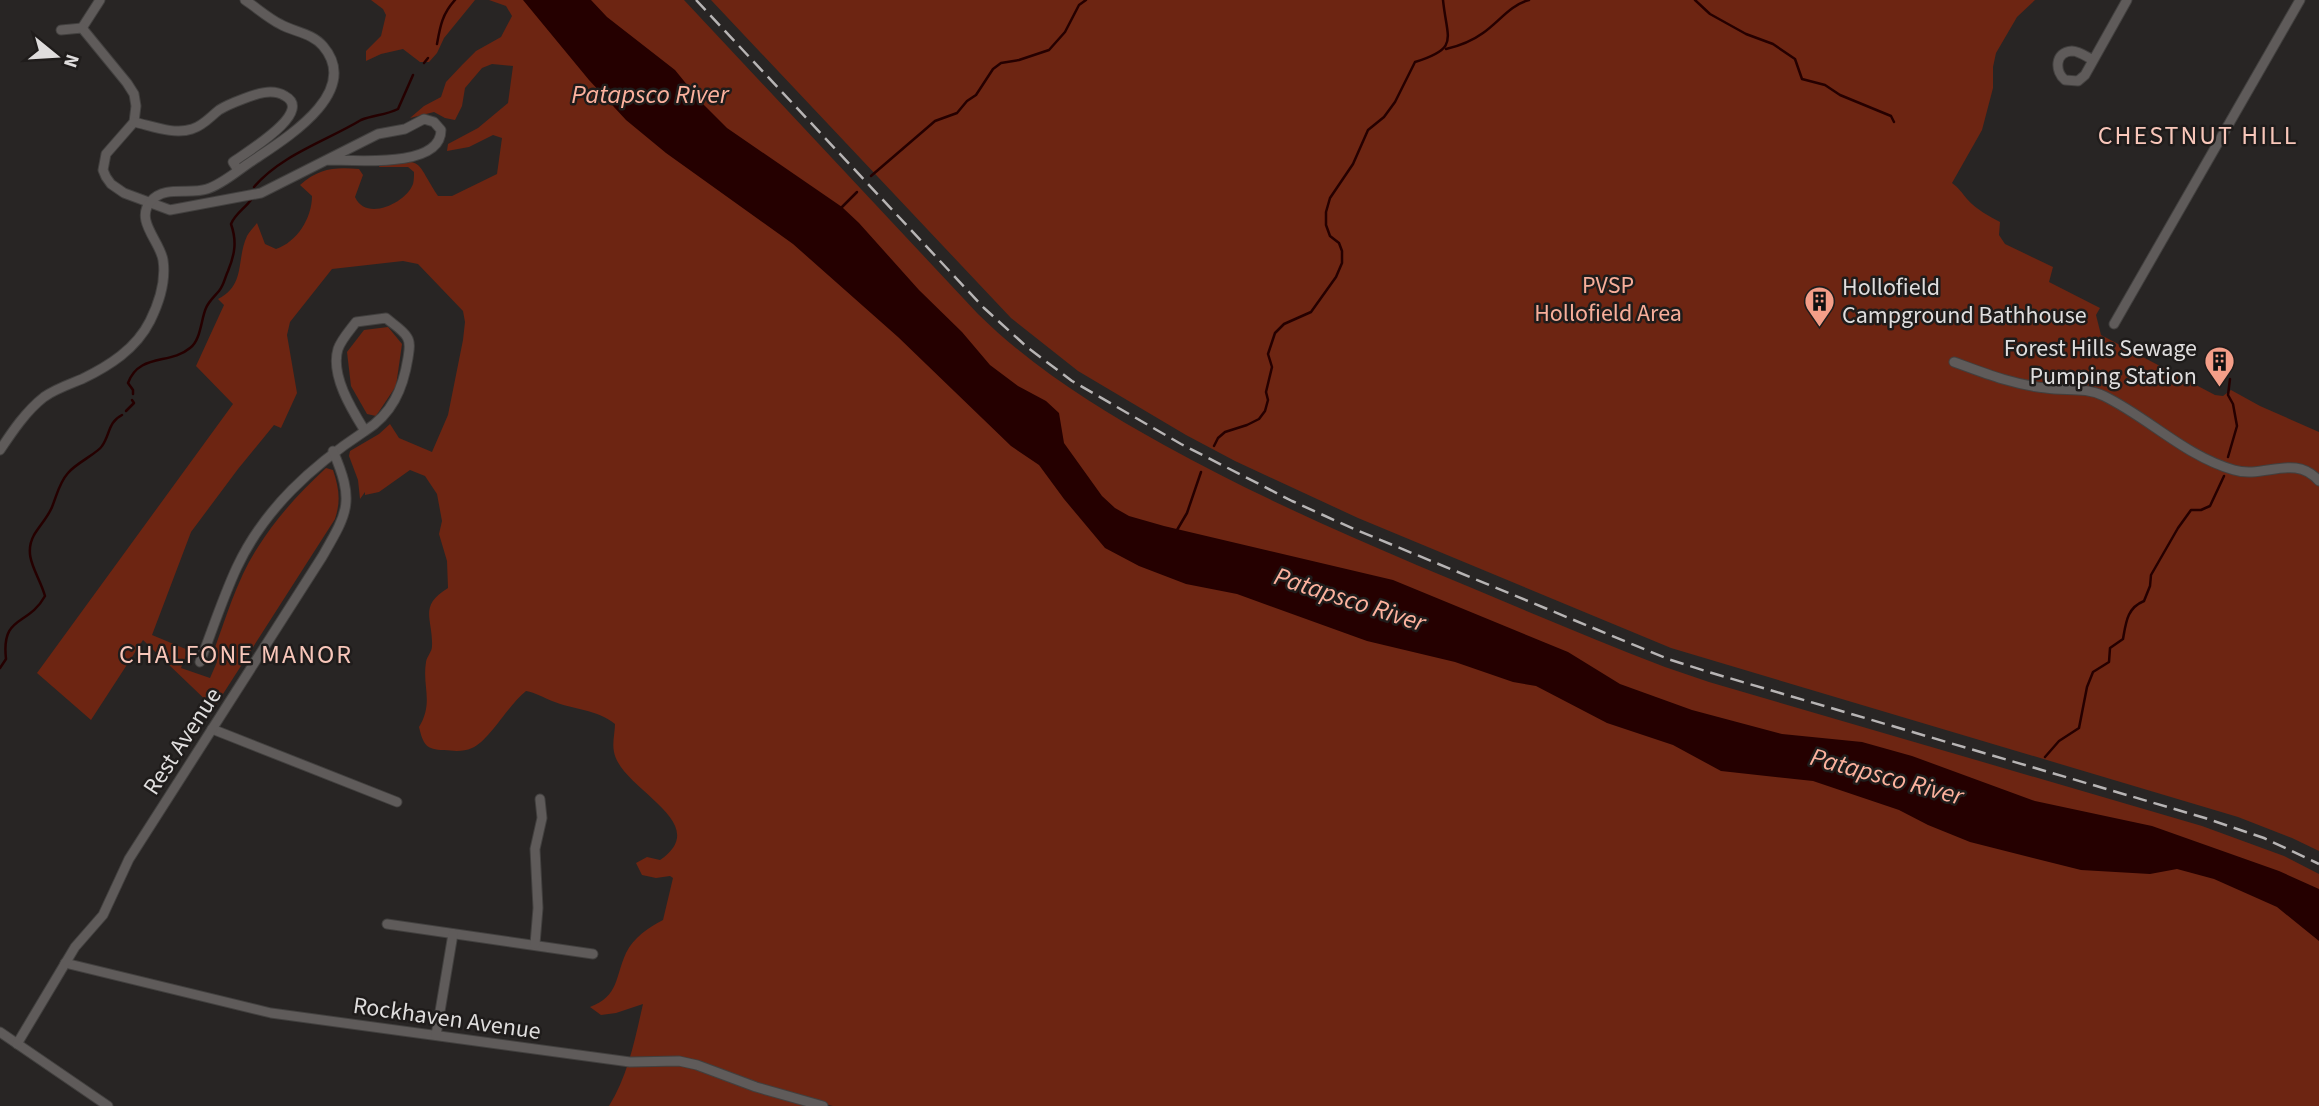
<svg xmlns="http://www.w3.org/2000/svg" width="2319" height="1106" viewBox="0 0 2319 1106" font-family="'Source Sans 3',sans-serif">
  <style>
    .green { fill: #6d2512 }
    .water { fill: #250000 }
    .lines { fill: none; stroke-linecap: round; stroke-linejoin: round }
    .stream { stroke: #250000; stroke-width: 2.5 }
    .street-casing { stroke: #42403f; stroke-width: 11 }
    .street { stroke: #5f5b5a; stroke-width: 9 }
    .rail { stroke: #b7b4b4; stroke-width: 2.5; stroke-dasharray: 14 7; stroke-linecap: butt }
    .labels { text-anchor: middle; stroke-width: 5; stroke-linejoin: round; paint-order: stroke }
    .park-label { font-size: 24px; fill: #f8ae9a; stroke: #1f1c1b }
    .poi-label { font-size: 24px; fill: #dfdddd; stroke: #1f1c1b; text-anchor: start }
    .street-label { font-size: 24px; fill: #dfdddd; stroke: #1f1c1b }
    .water-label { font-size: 26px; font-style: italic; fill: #fdb29e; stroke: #1f1c1b }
    .neighbourhood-label { font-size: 26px; letter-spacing: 2px; fill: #f9c7ba; stroke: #1f1c1b }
  </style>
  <rect width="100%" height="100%" fill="#282524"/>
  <g class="green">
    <path d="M 371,0 L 475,0 L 444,38 L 437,53 L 429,62 L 420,62 L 403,49 L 381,54 L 366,61 L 366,51 L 381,36 L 386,15 L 383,9 Z"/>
    <path d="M 489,0 L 684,0 L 978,314 C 1033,368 1097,408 1164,445 C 1247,491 1332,529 1419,566 C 1501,600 1582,635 1665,667 L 1709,682 L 2202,826 L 2284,856 L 2319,874 L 2319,1106 L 833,1106 L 824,1104 L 822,1106 L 609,1106 C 628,1076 635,1039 643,1004 L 616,1013 L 601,1015 L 590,1007 C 619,996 615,977 626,953 C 634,937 648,928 663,920 L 673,878 L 670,876 L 656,878 L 642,875 L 636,863 L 647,857 L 660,860 C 715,822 621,790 614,752 C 612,743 615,732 615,724 C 596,709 574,710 552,701 C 542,697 536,693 526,691 C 508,705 489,741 472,748 C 463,752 454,751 444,750 C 426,750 423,744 419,727 C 434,702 422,687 426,662 C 427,656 432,652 432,646 C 433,619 418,606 448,588 L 447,561 L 439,534 L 442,521 L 437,494 L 425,476 L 410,470 L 379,492 L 365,495 L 365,492 L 360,499 L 358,480 L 349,456 L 350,451 L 379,434 L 390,424 L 399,438 L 432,452 L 448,415 L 463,340 L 465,322 L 463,311 L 418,264 L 403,261 L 332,269 L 290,322 L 287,335 L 297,393 L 281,428 L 274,425 L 238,469 L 191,532 L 152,635 L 188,650 L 181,668 L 210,678 L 217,662 L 213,653 C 226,618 237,579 258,547 C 277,517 300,492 326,468 L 333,470 C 339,488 341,501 335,519 L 214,708 L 143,640 L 91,720 L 37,673 L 233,404 L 196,366 L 224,305 L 218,299 C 246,285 236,260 247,236 C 249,232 254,227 257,223 L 265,244 L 276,249 C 297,242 312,218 312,196 L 300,185 C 319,168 335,167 359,169 L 363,175 L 355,197 C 366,222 406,203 413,184 C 414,180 414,176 414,172 L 408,167 L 379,167 L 380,164 C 426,159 414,160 438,196 L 452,196 L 497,174 L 502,138 L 493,135 L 469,147 L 447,151 L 448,144 L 478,128 L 508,103 L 513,66 L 492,64 L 482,68 L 465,88 L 462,106 L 455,120 L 445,118 L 434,112 L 410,118 L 424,106 L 441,97 L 446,82 L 463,64 L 476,51 L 501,37 L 512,16 L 506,6 Z"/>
    <path d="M 711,0 L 2035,0 L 2017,17 L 1996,53 L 1993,67 L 1993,88 L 1982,130 L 1952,183 C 1959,188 1962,193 1967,199 C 1977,210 1989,216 2000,222 L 1999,235 L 2005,244 L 2053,267 L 2049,282 L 2100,308 L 2096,315 L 2101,335 L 2215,395 L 2223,396 L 2231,390 L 2260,406 L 2319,432 L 2319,851 L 2292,838 L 2238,817 L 1671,648 L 1358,518 L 1235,461 L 1186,435 L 1078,371 L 1011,318 Z"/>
    <path d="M 388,327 L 402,344 L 396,386 L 376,416 L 367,414 L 351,386 L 347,352 L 364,330 Z"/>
  </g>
  <path class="water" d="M 523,0 L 591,0 L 607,17 L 675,70 L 702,103 L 727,128 L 842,207 L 859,223 L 919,290 L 962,332 L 990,365 L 1018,386 L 1046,401 L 1059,413 L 1064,443 L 1102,496 L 1115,508 L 1129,516 L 1164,526 L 1393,580 L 1568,652 L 1620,684 L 1692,710 L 1782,734 L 1862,742 L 1912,756 L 2035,801 L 2152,826 L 2279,871 L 2319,889 L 2319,941 L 2277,907 L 2214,879 L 2177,869 L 2150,874 L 2081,870 L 1970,842 L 1928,825 L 1899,810 L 1813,781 L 1721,771 L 1673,745 L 1607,723 L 1536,686 L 1513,682 L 1455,662 L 1367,641 L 1237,594 L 1186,584 L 1139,566 L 1105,548 L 1064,499 L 1039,465 L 1011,446 L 898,337 L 793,244 L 666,153 L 626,120 L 589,80 Z"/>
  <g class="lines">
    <g class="stream">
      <path d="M 1695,0 L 1710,14 L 1746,34 L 1773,44 L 1795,59 L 1802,79 L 1825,85 L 1840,95 L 1891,116 L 1894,122"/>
      <path d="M 437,44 C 440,27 442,14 455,0"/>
      <path d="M 1446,49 C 1459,46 1472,41 1483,33 C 1499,22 1510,5 1529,0"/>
      <path d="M 424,63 L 428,58"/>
      <path d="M 871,176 L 935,121 L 957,113 L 967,101 L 976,95 L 993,69 L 1001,63 L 1019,60 L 1049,50 L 1065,32 L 1079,5 L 1086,0"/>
      <path d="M 254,187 C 281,155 326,141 361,120 C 374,115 386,115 398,109 L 413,75"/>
      <path d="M 840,209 L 857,192"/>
      <path d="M 133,394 L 133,390 L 128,383 C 139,353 170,365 190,348 C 201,340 201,319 206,308 C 209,301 215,296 219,291 C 224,285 225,277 228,271 C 235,254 237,241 231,224 C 235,214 244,209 251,200"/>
      <path d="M 126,411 L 134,403 L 132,400"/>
      <path d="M 1214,446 L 1218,438 L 1225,432 L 1247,425 L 1259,419 L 1265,411 L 1268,400 L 1266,392 L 1272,367 L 1268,354 L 1275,333 L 1284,324 L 1311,312 L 1336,277 L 1342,263 L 1342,251 L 1339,243 L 1330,236 L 1326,225 L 1326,212 L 1330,198 L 1353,164 L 1368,130 L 1384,117 L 1395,102 L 1415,62 C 1460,48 1447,40 1443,0"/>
      <path d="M 2228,457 L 2237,426 L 2233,404 L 2228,395 L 2230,379"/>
      <path d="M 1177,530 L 1187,513 L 1201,472"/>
      <path d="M 0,668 L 6,659 C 1,614 28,627 45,596 C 39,574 22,557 34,535 C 40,525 48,517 52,507 C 57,495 59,483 68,473 C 76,463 98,453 102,446 C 110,435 108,422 122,415"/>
      <path d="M 2045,757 L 2059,741 L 2079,728 L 2087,687 L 2093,672 L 2109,662 L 2110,648 L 2123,639 C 2126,622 2127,608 2144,601 L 2150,586 L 2151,575 L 2178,528 L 2191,510 L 2201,510 L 2210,506 L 2224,476"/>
    </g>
    <defs>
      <g id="street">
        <path d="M 82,28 L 100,0"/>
        <path d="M 61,30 L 82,28 L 127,83 L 134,94 L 136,106 L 134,122 L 106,154 L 103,170 L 106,177 L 111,184 L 124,193 L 170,210 L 261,193 L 378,134 L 405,129 L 424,119 L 434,122 L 441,130 C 441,169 354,160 327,160"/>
        <path d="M 2093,60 C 2087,57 2079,51 2072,51 C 2054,52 2055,72 2065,80 L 2078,81 L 2085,75 L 2127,0"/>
        <path d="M 134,122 C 152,126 174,135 192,129 C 203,126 210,117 219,110 C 227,105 235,102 243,99 C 256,94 272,88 285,96 C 315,112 245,153 233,162 L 238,170"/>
        <path d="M 2114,324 L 2300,0"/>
        <path d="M 1954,362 C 1984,373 2014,385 2046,388 C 2066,391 2086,387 2104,396 C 2149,418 2185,456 2234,470 C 2264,479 2295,453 2319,481"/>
        <path d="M 0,450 C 12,432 26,411 44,397 C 55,389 70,384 82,379 C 109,366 136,349 150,321 C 159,303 166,280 163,260 C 160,241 134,220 151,201 C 165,185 189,195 207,189 C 223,184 238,170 252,161 C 283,140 363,93 323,46 C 312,33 294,32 280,24 C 268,18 257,8 245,0"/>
        <path d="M 200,662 C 212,631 223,597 237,567 C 265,508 312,466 365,431 C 352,410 330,375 338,349 C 341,340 350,330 356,322 L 386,318 C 393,324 403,330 407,337 C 411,343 409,351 408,358 C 403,389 392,414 365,431"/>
        <path d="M 212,729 L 397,802"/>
        <path d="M 387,924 L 593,954"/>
        <path d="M 535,944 L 538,908 L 535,849 L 542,818 L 540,799"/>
        <path d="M 65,963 L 271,1013 L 630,1062 L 679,1061 L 697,1065 L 756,1087 L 823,1106"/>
        <path d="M 0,1032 L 108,1106"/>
        <path d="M 436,1035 L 453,934"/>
        <path d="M 17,1044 L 75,947 L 103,915 L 129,859 L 322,557 C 348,512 355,502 333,451"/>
      </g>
    </defs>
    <use href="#street" class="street-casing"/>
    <use href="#street" class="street"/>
    <path class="rail" d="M 696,0 L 984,308 L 1027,347 L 1072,381 L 1181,444 L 1292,501 L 1354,529 L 1668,659 L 1712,673 L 2205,818 L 2264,838 L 2319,864"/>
  </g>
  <defs>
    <symbol id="building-pin" viewBox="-11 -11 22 30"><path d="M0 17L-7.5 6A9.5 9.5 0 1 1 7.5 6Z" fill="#f49e88" stroke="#1f1c1b"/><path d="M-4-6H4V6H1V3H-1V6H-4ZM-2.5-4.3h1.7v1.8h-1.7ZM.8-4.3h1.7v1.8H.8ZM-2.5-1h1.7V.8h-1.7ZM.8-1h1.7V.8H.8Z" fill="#111"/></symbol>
  </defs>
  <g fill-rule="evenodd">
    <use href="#building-pin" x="1802" y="284" width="35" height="47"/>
    <use href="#building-pin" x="2202" y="344" width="35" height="47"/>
  </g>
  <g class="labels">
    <g class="park-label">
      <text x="1608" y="293">PVSP<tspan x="1608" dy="28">Hollofield Area</tspan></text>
    </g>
    <g class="poi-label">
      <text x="1842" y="295">Hollofield<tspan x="1842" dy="28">Campground Bathhouse</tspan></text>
      <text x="2197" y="356" text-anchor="end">Forest Hills Sewage<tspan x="2197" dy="28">Pumping Station</tspan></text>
    </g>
    <g class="street-label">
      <text transform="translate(182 741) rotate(-57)" y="8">Rest Avenue</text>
      <text transform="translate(447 1018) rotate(8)" y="8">Rockhaven Avenue</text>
    </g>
    <g class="water-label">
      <text x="650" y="103">Patapsco River</text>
      <text transform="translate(1350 599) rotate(18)" y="9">Patapsco River</text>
      <text transform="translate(1887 776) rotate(15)" y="9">Patapsco River</text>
    </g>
    <g class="neighbourhood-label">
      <text x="2198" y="144">CHESTNUT HILL</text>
      <text x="236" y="663">CHALFONE MANOR</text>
    </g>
  </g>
  <g transform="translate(56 56) rotate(108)" stroke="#1f1c1b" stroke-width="5" paint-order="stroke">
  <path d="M0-5L12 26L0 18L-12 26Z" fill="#dfdddd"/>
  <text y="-10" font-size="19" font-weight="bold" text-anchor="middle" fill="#dfdddd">N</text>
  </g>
</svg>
